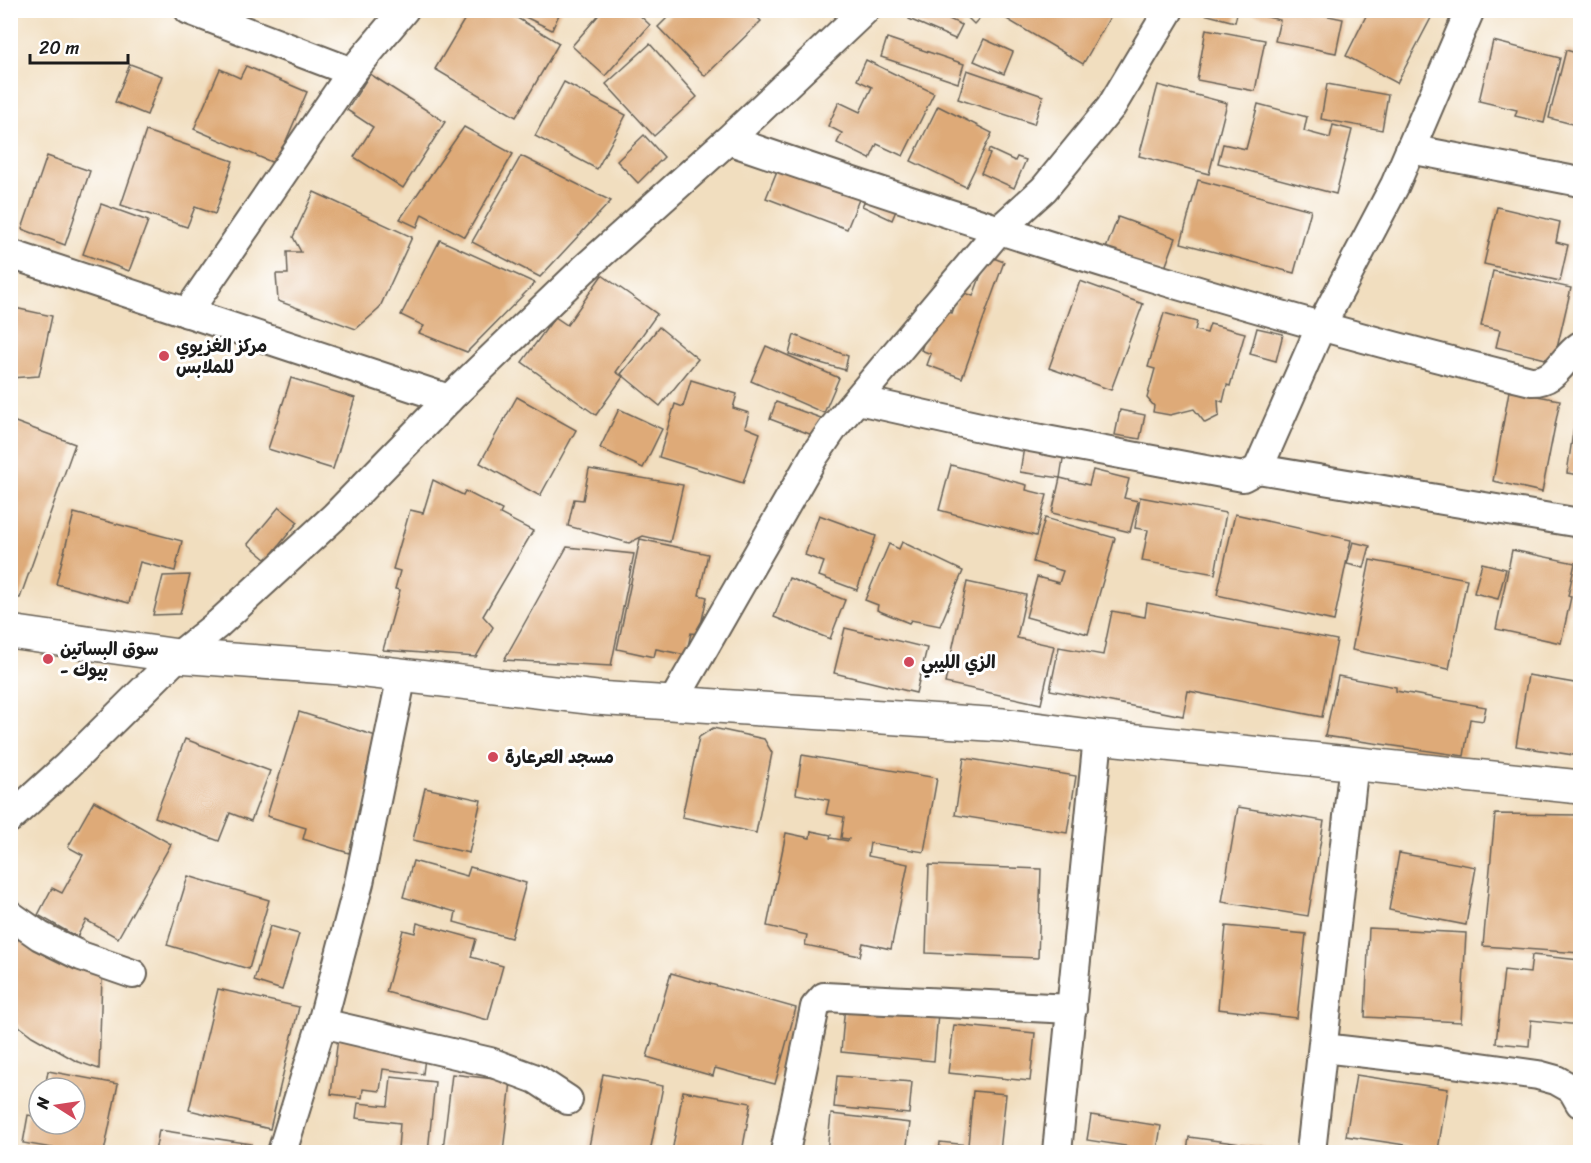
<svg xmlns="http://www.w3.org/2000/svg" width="1591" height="1163" viewBox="0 0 1591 1163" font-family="Sriracha,'Playpen Sans Arabic',sans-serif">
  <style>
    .building { fill: #deaa78 }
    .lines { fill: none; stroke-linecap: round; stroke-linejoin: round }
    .minor-casing { stroke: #676055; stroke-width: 32 }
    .secondary-casing { stroke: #676055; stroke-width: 36 }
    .minor { stroke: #fff; stroke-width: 28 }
    .secondary { stroke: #fff; stroke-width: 33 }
    .poi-dot { fill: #d1495b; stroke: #fff; stroke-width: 2 }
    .labels { text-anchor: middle; stroke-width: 6; stroke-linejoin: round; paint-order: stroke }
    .poi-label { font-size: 18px; font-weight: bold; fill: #1c1c1c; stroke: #fff; text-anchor: start }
  </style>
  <rect width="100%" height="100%" fill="#fff"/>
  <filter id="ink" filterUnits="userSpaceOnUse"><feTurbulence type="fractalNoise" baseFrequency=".0167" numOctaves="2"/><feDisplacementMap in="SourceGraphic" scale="12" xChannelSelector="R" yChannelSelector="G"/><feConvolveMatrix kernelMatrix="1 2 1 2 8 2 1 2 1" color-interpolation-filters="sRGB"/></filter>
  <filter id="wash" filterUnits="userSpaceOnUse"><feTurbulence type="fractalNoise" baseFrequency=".008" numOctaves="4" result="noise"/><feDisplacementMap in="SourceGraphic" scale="24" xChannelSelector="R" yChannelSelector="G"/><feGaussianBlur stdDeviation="1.35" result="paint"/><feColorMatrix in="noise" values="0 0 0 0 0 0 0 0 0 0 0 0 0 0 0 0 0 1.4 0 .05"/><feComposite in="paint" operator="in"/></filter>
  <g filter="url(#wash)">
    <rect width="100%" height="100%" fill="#f1debf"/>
    <g id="blocks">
      <g class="building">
        <path d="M 470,10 L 504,10 L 559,43 L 516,117 L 435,69 Z"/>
        <path d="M 511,10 L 561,10 L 552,30 Z"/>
        <path d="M 603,10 L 634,10 L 650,25 L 605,76 L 572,46 Z"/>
        <path d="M 675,10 L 750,10 L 761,21 L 705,76 L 658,27 Z"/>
        <path d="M 913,10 L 930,10 L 962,25 L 955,39 L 909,19 Z"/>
        <path d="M 960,10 L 987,10 L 974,24 Z"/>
        <path d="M 1003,10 L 1114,10 L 1083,64 L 1000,15 Z"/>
        <path d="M 1201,10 L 1238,10 L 1235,22 L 1200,13 Z"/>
        <path d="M 1238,10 L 1315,10 L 1314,13 L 1343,19 L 1336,53 L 1275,41 L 1280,20 Z"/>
        <path d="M 1369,10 L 1422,10 L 1432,16 L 1397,83 L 1346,56 Z"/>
        <path d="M 1206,29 L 1265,40 L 1255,91 L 1197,80 Z"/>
        <path d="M 887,38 L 964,64 L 958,83 L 881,57 Z"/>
        <path d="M 984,39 L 1013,52 L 1004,74 L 974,61 Z"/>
        <path d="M 1493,41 L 1560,58 L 1544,123 L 1515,116 L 1517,110 L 1479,101 Z"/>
        <path d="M 650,44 L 697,97 L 654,136 L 606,84 Z"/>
        <path d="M 1566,50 L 1580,54 L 1580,126 L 1549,118 Z"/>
        <path d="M 866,60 L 934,93 L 903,156 L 877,144 L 870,159 L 837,143 L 842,133 L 828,126 L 839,102 L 860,112 L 872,87 L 857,80 Z"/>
        <path d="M 130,64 L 162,76 L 147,115 L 115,102 Z"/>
        <path d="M 246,66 L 307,92 L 276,164 L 194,129 L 220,69 L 240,78 Z"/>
        <path d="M 967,70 L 1043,96 L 1034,124 L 958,99 Z"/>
        <path d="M 370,74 L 445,122 L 403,188 L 354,157 L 373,127 L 347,110 Z"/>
        <path d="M 564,82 L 626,115 L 597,169 L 535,136 Z"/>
        <path d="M 1327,84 L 1388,95 L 1382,130 L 1321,119 Z"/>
        <path d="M 1158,85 L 1227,103 L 1209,174 L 1139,156 Z"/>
        <path d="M 1258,104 L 1307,117 L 1304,131 L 1330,138 L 1333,125 L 1352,130 L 1336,194 L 1218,163 L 1223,144 L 1246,149 Z"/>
        <path d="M 938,106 L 992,133 L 966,187 L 911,161 Z"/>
        <path d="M 464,127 L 513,154 L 465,237 L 422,214 L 417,227 L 400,219 Z"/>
        <path d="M 146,131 L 233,161 L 215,214 L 195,207 L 187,227 L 121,205 Z"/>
        <path d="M 644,135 L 664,157 L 638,183 L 617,161 Z"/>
        <path d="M 989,149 L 1015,161 L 1017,157 L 1026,160 L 1014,188 L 981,173 L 990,154 L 988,153 Z"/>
        <path d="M 47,156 L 90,171 L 65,245 L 22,229 Z"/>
        <path d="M 521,156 L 611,201 L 540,277 L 472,242 Z"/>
        <path d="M 781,161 L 862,192 L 847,229 L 766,198 Z"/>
        <path d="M 1198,180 L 1311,210 L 1294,273 L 1181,243 Z"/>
        <path d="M 314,192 L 412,237 L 379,309 L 356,329 L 278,301 L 276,274 L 288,274 L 287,252 L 301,252 L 293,237 Z"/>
        <path d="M 869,193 L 898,206 L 892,220 L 862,206 Z"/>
        <path d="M 101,204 L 148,221 L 129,271 L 83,254 Z"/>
        <path d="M 1497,207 L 1560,222 L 1556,242 L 1568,245 L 1560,281 L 1484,264 Z"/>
        <path d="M 1118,217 L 1176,238 L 1163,273 L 1105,251 Z"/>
        <path d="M 440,240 L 535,283 L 467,352 L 419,333 L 424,326 L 401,315 Z"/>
        <path d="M 988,256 L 1004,262 L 962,378 L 927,365 L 931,354 L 921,350 L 932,321 L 942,310 L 952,313 L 960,291 L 973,296 Z"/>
        <path d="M 1493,271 L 1571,288 L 1554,361 L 1496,347 L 1500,330 L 1481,326 Z"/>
        <path d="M 602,275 L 657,314 L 616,372 L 623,377 L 596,415 L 522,362 L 555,317 L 567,325 Z"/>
        <path d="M 1080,281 L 1143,304 L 1111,390 L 1049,368 Z"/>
        <path d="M 10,307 L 52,316 L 39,376 L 10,378 Z"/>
        <path d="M 1164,313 L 1197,322 L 1195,330 L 1207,333 L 1210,324 L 1245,333 L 1230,386 L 1227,385 L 1223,402 L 1218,400 L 1219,416 L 1205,423 L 1194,409 L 1170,415 L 1153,412 L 1154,406 L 1147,398 L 1155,369 L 1148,367 Z"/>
        <path d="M 659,327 L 698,359 L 660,406 L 621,374 Z"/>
        <path d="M 1257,328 L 1283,334 L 1276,361 L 1250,354 Z"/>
        <path d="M 794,335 L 848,356 L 845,370 L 789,354 Z"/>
        <path d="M 766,346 L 839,378 L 824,413 L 751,381 Z"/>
        <path d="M 291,378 L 355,398 L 333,469 L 268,449 Z"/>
        <path d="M 691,380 L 737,394 L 733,408 L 749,413 L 745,427 L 760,433 L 743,483 L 659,457 L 675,404 L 683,407 Z"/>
        <path d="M 1509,391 L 1560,400 L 1542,492 L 1493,481 Z"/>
        <path d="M 1579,392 L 1580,392 L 1580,475 L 1567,473 Z"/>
        <path d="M 517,397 L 576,430 L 540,496 L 480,463 Z"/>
        <path d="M 776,402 L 821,418 L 815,436 L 770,419 Z"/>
        <path d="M 619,409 L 662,429 L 643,468 L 600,448 Z"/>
        <path d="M 1120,410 L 1145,415 L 1140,439 L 1115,435 Z"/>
        <path d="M 10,420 L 75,444 L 20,598 L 10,598 Z"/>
        <path d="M 1025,441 L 1065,446 L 1060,478 L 1020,472 Z"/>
        <path d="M 951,465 L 1027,485 L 1026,490 L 1047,495 L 1036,536 L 939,510 Z"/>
        <path d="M 589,469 L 683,485 L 670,542 L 643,536 L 629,543 L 568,526 L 574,499 L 583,500 Z"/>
        <path d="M 1093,470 L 1129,479 L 1124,498 L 1138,501 L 1130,532 L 1052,513 L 1060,478 L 1089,485 Z"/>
        <path d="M 433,480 L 463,495 L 465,491 L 502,510 L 500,514 L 533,531 L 483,616 L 493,627 L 476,657 L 383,650 L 400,590 L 395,589 L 400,571 L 393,569 L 410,510 L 423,513 Z"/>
        <path d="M 1140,497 L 1226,513 L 1215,574 L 1142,561 L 1148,530 L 1135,528 Z"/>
        <path d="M 279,507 L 298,522 L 267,560 L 248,544 Z"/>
        <path d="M 74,513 L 182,541 L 175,571 L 140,562 L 129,603 L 56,584 Z"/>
        <path d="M 1235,514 L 1351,540 L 1334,621 L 1217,595 Z"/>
        <path d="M 819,515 L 876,536 L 857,590 L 819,576 L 824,562 L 805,555 Z"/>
        <path d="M 1045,518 L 1115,538 L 1088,634 L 1026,617 L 1037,577 L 1059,583 L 1063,571 L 1033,562 Z"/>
        <path d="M 640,539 L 708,554 L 699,595 L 707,597 L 699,634 L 691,633 L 686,655 L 656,649 L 654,657 L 617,649 Z"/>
        <path d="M 902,542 L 963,571 L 940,626 L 911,620 L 909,623 L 877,610 L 878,605 L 865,600 L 889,544 L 899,549 Z"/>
        <path d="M 1353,542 L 1370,546 L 1364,568 L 1347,564 Z"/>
        <path d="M 567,547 L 634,554 L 611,666 L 504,660 Z"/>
        <path d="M 1512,550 L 1575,563 L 1568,596 L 1571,597 L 1561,643 L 1496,629 Z"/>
        <path d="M 1370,560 L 1467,579 L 1449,669 L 1352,650 Z"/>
        <path d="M 1482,563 L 1506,569 L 1498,599 L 1474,593 Z"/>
        <path d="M 190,575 L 180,614 L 153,615 L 163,576 Z"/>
        <path d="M 789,578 L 845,600 L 830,639 L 774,617 Z"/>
        <path d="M 967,582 L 1026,595 L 1017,638 L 1054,646 L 1041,704 L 945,683 Z"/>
        <path d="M 1147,603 L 1337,640 L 1322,717 L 1188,691 L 1183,716 L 1050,690 L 1059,647 L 1103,655 L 1112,611 L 1145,617 Z"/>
        <path d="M 845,628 L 927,648 L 916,693 L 834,673 Z"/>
        <path d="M 1528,675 L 1580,684 L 1580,756 L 1516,746 Z"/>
        <path d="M 1338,676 L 1396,687 L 1396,691 L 1486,707 L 1483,721 L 1470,719 L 1464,756 L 1325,736 Z"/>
        <path d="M 299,712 L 376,736 L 365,775 L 371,777 L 349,853 L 303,839 L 306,828 L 267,816 Z"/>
        <path d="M 713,728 L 764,739 L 772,753 L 756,833 L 682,817 L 699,737 Z"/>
        <path d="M 185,739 L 270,771 L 251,821 L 230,813 L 219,841 L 155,817 Z"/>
        <path d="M 802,755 L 937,778 L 924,852 L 870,843 L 868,856 L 908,864 L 891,949 L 863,943 L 860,956 L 805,945 L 807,935 L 767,926 L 786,833 L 810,838 L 811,831 L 831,835 L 830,838 L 848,841 L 849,839 L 841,838 L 844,817 L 826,814 L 829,800 L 796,794 Z"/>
        <path d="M 964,758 L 1076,776 L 1067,833 L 955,815 Z"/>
        <path d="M 425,788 L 481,800 L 469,853 L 413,840 Z"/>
        <path d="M 94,801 L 171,844 L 118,938 L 86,920 L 77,937 L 38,915 L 52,888 L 62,893 L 83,855 L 68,847 Z"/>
        <path d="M 1238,807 L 1324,821 L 1308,916 L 1222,902 Z"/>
        <path d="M 1495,814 L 1580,815 L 1580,953 L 1483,946 Z"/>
        <path d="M 1399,853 L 1476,867 L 1466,925 L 1389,910 Z"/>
        <path d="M 413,861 L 467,876 L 470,867 L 526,883 L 511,938 L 454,922 L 456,912 L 403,897 Z"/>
        <path d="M 929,865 L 1041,869 L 1038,958 L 926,953 Z"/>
        <path d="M 188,876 L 269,900 L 249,969 L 167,945 Z"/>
        <path d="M 417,923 L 476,939 L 471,957 L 503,966 L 488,1020 L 386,992 L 403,930 L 415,933 Z"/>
        <path d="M 270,926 L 299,934 L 282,990 L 254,981 Z"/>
        <path d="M 1226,926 L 1306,934 L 1297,1018 L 1218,1009 Z"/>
        <path d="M 1369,928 L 1466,933 L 1461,1022 L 1365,1017 Z"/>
        <path d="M 21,935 L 102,976 L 99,1069 L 76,1061 L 32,1036 L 10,1019 L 10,943 L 14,945 Z"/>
        <path d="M 1532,955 L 1580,960 L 1580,1025 L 1531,1020 L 1529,1046 L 1496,1043 L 1504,970 L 1530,973 Z"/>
        <path d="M 671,973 L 796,1008 L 775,1084 L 715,1068 L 713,1076 L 647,1057 Z"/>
        <path d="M 218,989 L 299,1007 L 270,1129 L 189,1110 Z"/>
        <path d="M 845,1004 L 938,1013 L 934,1061 L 841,1052 Z"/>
        <path d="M 954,1025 L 1035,1033 L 1030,1081 L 948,1073 Z"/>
        <path d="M 338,1038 L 426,1049 L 423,1074 L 383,1069 L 380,1091 L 363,1089 L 362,1098 L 331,1094 Z"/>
        <path d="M 48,1071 L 118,1084 L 104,1152 L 75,1152 L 23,1143 L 28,1115 L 39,1117 L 39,1124 L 75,1124 L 75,1088 L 45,1088 Z"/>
        <path d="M 452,1074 L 511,1081 L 503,1152 L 477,1152 L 443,1149 Z"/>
        <path d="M 603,1074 L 663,1086 L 650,1152 L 588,1152 Z"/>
        <path d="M 1356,1075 L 1448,1089 L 1438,1150 L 1346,1136 Z"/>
        <path d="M 837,1076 L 912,1082 L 909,1114 L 834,1107 Z"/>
        <path d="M 391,1077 L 435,1082 L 428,1152 L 398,1149 L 400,1123 L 356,1118 L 358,1103 L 388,1106 Z"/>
        <path d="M 683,1091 L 751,1103 L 742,1152 L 672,1152 Z"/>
        <path d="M 973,1091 L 1006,1094 L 1000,1152 L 939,1152 L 940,1142 L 968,1145 Z"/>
        <path d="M 831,1114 L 910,1123 L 906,1152 L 827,1152 Z"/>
        <path d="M 1091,1115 L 1161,1126 L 1157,1151 L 1087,1140 Z"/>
        <path d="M 159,1130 L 251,1144 L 250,1152 L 155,1152 Z"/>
        <path d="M 1189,1137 L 1287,1150 L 1286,1152 L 1187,1152 Z"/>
        <path d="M 1079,1148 L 1132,1151 L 1132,1152 L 1079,1152 Z"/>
      </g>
    </g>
  </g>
  <g filter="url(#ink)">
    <use href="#blocks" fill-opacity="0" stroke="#676055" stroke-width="1.5"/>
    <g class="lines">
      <defs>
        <g id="minor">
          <path d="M 189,10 L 352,72"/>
          <path d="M 728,140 C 992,230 1259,315 1531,381 C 1557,382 1561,359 1580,346"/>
          <path d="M 1410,149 L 1580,182"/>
          <path d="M 10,254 L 449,399"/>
          <path d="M 187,313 L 352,72 L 404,10"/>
          <path d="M 858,400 L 998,431 L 1243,477 L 1258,469 L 1321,326 L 1395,185 L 1470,10"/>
          <path d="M 1258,469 L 1580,523"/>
          <path d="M 673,702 L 814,456 L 834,427 L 999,230 L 1044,189 L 1111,107 L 1169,10"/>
          <path d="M 10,818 L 67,766 L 178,656 L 218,624 L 335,516 L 449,399 L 584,269 L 728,140 L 865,10"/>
          <path d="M 10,915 L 40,936 L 81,956 L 133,974"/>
          <path d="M 322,1023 L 490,1062 L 536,1079 L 568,1100"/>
          <path d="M 1323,1048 L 1445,1062 L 1538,1075 L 1556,1080 L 1572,1089 L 1580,1103"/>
          <path d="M 282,1152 L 322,1023 L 359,883 L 402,675"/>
          <path d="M 785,1152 L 815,1007 L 824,997 L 1072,1009"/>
          <path d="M 1057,1152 L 1098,737"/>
          <path d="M 1311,1152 L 1354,762"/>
        </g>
        <path id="secondary" d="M 10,632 L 178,656 L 341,668 L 596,698 L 1003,725 L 1098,737 L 1580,787"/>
      </defs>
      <use href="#minor" class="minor-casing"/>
      <use href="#secondary" class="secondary-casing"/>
      <use href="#minor" class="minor"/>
      <use href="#secondary" class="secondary"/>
    </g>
  </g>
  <g class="poi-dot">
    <circle cx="164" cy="356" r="6"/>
    <circle cx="48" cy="659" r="6"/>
    <circle cx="909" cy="662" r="6"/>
    <circle cx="493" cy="757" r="6"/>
  </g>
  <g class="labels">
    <g class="poi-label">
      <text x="176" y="352">مركز الغزيوي<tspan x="176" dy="21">للملابس</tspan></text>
      <text x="60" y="655">سوق البساتين<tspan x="60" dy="21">- بيوك</tspan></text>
      <text x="921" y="668">الزي الليبي</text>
      <text x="505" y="763">مسجد العرعارة</text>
    </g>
  </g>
  <rect width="1591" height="1163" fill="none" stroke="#fff" stroke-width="36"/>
  <g transform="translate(57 1106) rotate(282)"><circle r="28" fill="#ffffff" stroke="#a4a4a4" stroke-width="1.5"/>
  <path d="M0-4.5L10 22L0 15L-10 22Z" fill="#d1495b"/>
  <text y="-9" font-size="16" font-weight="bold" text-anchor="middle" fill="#1c1c1c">N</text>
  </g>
  <path d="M30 54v9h98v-9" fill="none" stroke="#1c1c1c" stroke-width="3"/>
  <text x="39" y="54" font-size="18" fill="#1c1c1c" stroke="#ffffff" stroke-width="4.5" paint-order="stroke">20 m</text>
</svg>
